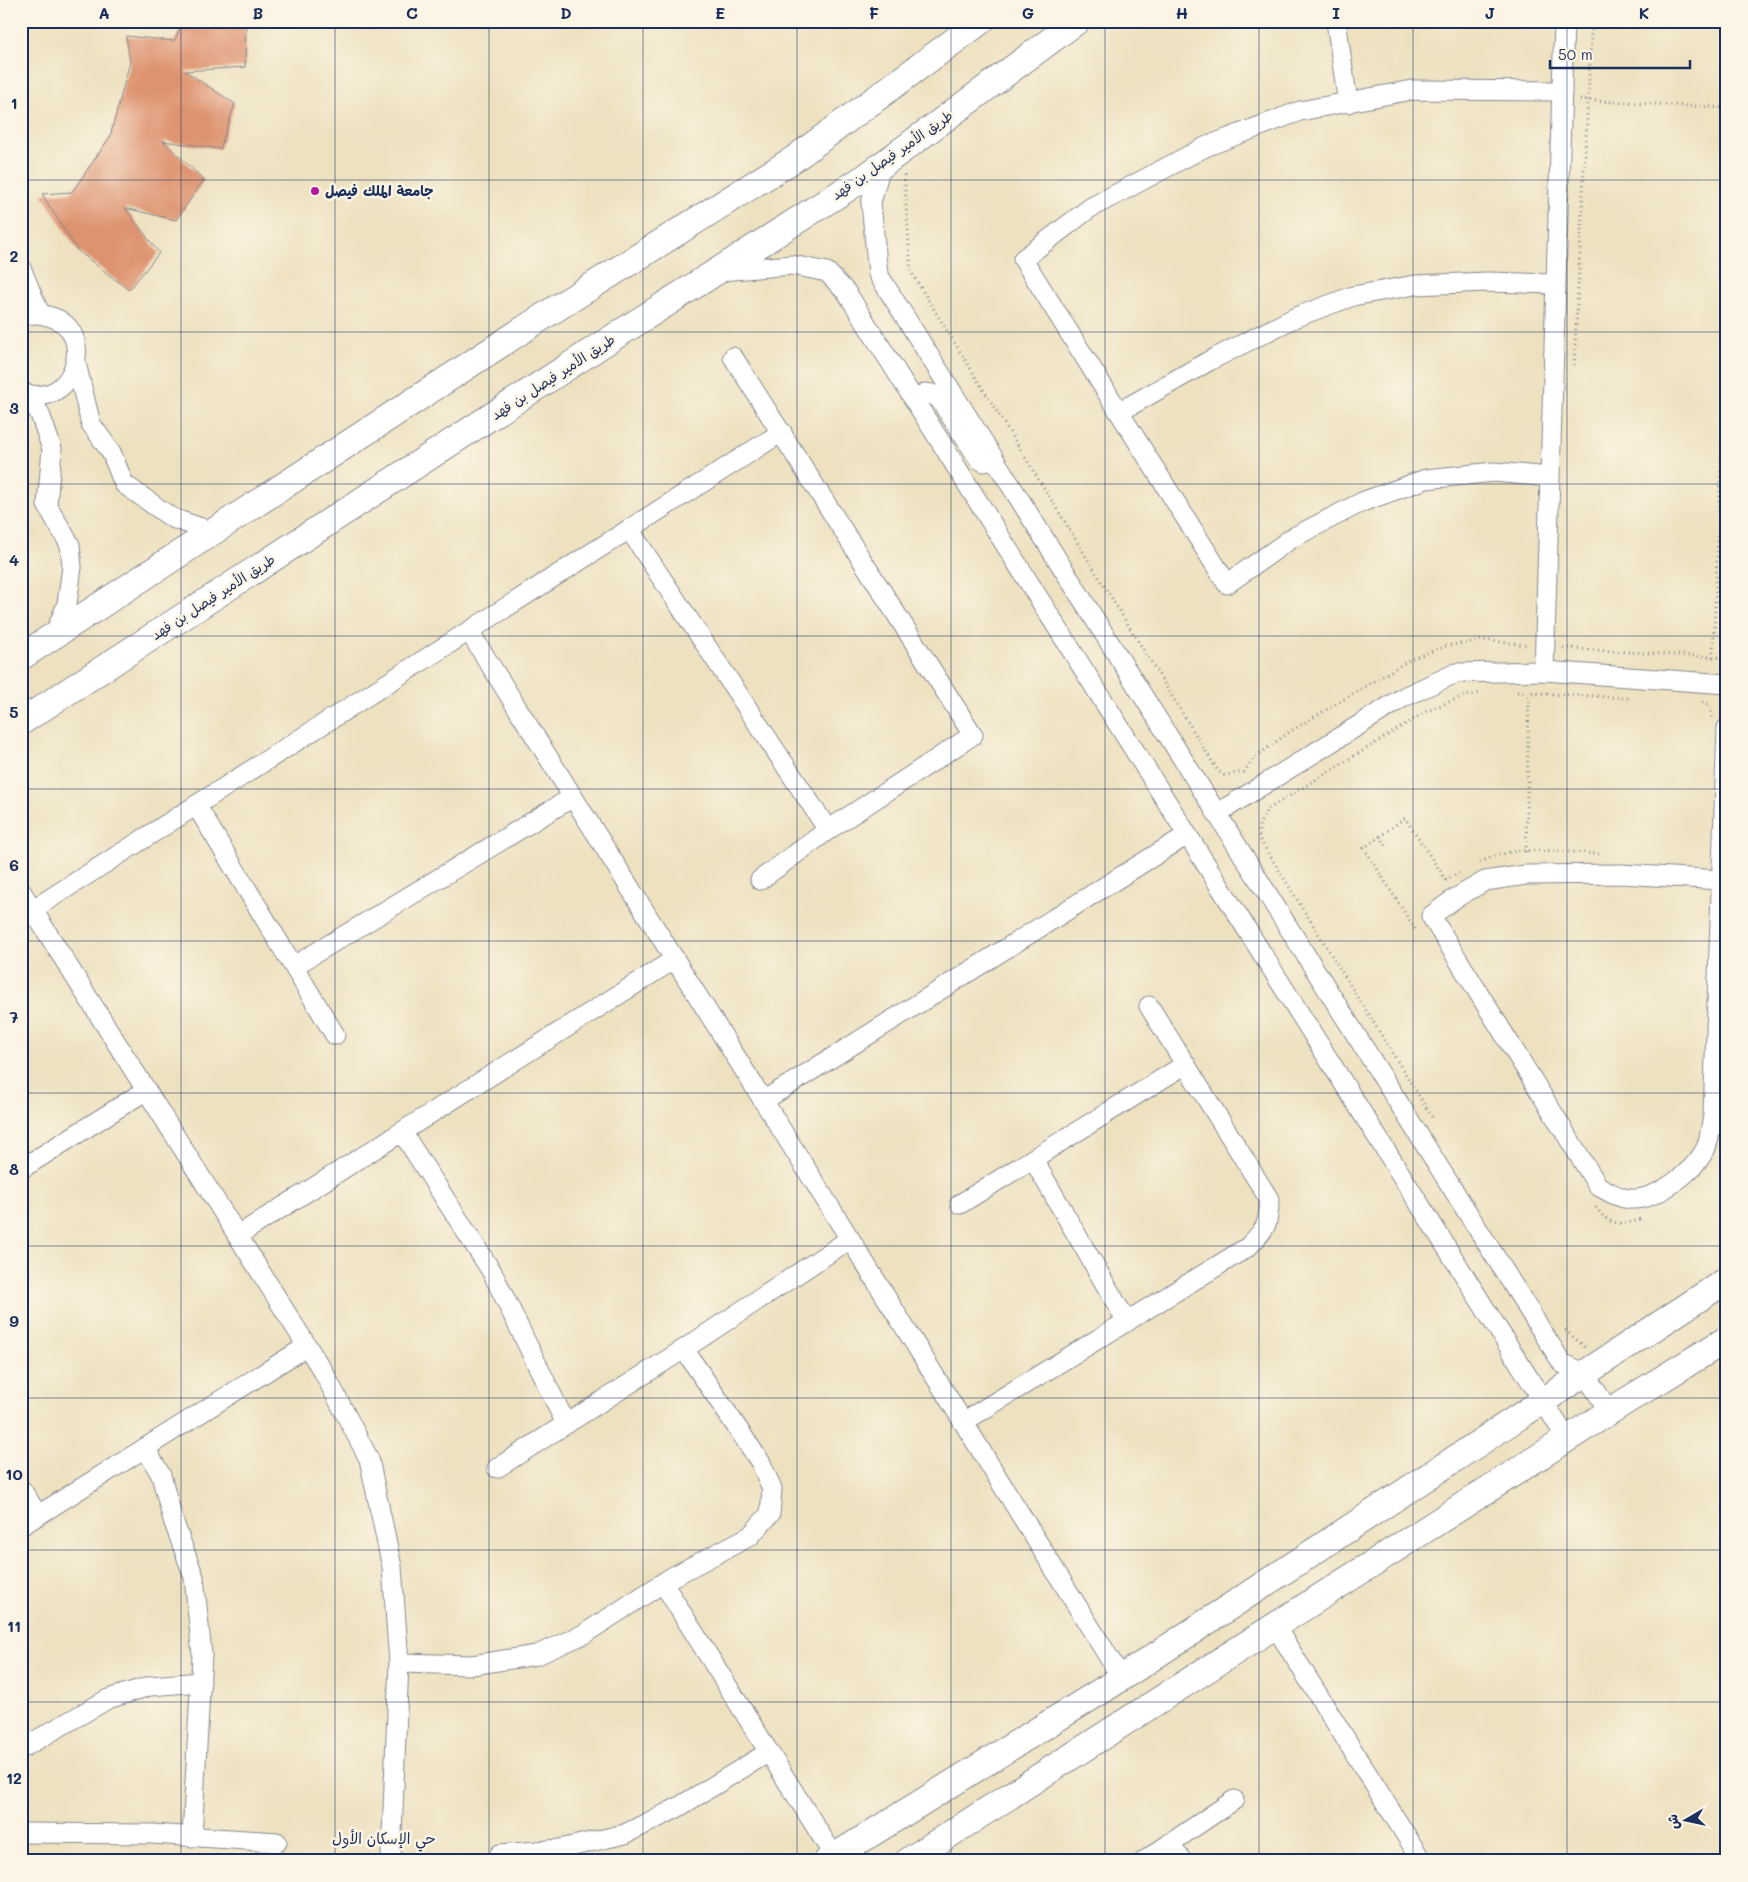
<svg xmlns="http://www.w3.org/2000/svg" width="1748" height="1882" viewBox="0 0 1748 1882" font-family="Mali,'Playpen Sans Arabic',sans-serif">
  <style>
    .building { fill: #de9370 }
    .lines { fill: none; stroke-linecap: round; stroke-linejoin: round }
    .street-casing { stroke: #84888f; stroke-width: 21 }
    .secondary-casing { stroke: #84888f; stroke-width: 28 }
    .path { stroke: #84888f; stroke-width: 3; stroke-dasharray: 1 4; stroke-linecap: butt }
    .street { stroke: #fff; stroke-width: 19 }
    .secondary { stroke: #fff; stroke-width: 26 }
    .grid { fill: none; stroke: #1b2f5e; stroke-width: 1; stroke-opacity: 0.55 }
    .poi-dot { fill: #b5179e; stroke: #fcf5e5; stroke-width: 2 }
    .labels { text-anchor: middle; stroke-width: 5; stroke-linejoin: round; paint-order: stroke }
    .street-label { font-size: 14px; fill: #1b2f5e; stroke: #fcf5e5 }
    .poi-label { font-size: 14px; font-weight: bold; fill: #1b2f5e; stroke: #fcf5e5; text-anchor: start }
    .neighbourhood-label { font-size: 15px; fill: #1b2f5e; stroke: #fcf5e5 }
    .neatline { fill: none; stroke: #1b2f5e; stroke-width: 2 }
    .grid-label { font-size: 16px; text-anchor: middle; font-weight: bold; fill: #1b2f5e }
  </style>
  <rect width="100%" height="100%" fill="#fcf5e5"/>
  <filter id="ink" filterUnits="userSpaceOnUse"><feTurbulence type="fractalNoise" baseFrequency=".02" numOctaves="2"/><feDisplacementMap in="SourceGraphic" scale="10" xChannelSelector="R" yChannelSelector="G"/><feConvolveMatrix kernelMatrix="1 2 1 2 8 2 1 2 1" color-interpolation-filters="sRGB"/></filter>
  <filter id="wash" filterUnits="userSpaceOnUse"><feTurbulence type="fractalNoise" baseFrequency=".0096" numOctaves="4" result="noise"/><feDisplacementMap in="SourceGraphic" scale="20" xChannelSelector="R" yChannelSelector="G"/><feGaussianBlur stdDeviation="1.12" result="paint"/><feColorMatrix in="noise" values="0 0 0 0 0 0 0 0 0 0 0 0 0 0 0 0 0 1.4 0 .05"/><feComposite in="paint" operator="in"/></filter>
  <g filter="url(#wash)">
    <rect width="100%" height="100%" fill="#ede1c0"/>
    <g id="blocks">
      <path class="building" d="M 184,21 L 246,21 L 245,67 L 185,71 L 235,104 L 220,149 L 163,141 L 204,180 L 176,220 L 125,208 L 159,253 L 129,290 L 77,250 L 42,194 L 72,192 L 110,137 L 130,62 L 126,36 L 174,41 Z"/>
    </g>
  </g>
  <g filter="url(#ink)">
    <use href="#blocks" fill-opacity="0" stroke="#84888f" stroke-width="1"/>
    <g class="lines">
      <defs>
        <g id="street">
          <path d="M 1336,21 L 1348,103"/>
          <path d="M 881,165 L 871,203 L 878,274 L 1562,1363 L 1584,1373 L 1610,1412"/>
          <path d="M 21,268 L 40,314"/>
          <path d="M 721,271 L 792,265 L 827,272 L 847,293 L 1567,1439"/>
          <path d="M 21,317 C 30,313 39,313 48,316 C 101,329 73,414 21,392"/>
          <path d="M 76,363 L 91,424 L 111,452 L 124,484 L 172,518 L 213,532"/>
          <path d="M 27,394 L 40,414 L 52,449 L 47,505 L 70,545 L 72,567 L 67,604 L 54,636"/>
          <path d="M 916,402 L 925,393 L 932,394 L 940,400 L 979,459 L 984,462"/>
          <path d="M 1119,412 L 1209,361 L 1296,317 L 1353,296 L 1415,285 L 1487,282 L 1556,284"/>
          <path d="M 1550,477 L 1494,472 L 1426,479 L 1362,502 L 1292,538 L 1227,584 L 1023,259 L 1090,208 L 1205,147 L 1300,111 L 1412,90 L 1562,91"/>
          <path d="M 629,529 L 828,830 L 973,735 L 733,357"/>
          <path d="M 1544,671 L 1727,684"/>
          <path d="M 196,805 L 335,1035"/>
          <path d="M 1218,813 L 1404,697 L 1456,673 L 1544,671 L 1564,21"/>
          <path d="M 760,880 L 828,830"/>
          <path d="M 1721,880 L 1621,874 L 1526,875 L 1485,881 L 1454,899 L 1431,916 L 1598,1186 C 1609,1192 1618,1198 1630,1199 C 1656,1201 1693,1172 1705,1150 C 1710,1140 1711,1126 1713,1115 L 1727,728"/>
          <path d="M 21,891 L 324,1373 L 369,1459 L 392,1567 L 399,1663 L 391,1858"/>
          <path d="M 32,910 L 469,631"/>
          <path d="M 294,966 L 573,797"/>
          <path d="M 763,1101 L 1187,835"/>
          <path d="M 402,1132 L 492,1272 L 566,1424"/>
          <path d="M 1033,1159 L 1127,1322"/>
          <path d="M 21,1169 L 145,1091"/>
          <path d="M 960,1204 L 1186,1064"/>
          <path d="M 237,1236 L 675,959"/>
          <path d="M 850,1239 L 1121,1677"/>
          <path d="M 963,1422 L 1248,1247 C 1266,1228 1269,1226 1269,1199 L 1149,1006"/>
          <path d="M 145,1448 L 161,1475 L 173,1520 L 194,1577 L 202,1655 L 192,1837"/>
          <path d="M 497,1468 L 684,1349"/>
          <path d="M 21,1489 L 38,1515"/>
          <path d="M 21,1526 L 307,1346"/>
          <path d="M 663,1583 L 834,1856"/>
          <path d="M 1275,1626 L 1422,1861"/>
          <path d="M 399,1663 L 472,1665 L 537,1655 L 584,1634 L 672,1577 L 750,1536 L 770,1514 L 772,1489 L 761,1463 L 684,1349 L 850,1239 L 469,631 L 782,432"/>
          <path d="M 21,1749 L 108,1699 L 150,1686 L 201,1682"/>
          <path d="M 21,1833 L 152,1834 L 277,1842"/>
          <path d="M 1170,1843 L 1182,1861"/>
          <path d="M 500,1854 L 560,1849 L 625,1834 L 677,1808 L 769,1752"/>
          <path d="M 1144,1861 L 1234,1800"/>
        </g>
        <g id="secondary">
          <path d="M 21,657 L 544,316 L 794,159 L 981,21"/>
          <path d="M 21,722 L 598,347 L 867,176 L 1077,21"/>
          <path d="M 827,1861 L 1106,1688 L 1727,1280"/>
          <path d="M 908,1861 L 1623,1403 L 1727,1339"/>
        </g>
      </defs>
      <use href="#street" class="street-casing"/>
      <use href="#secondary" class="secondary-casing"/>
      <g class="path">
        <path d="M 1580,100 L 1727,108"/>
        <path d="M 904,175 L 911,272 L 1218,771 L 1224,775 L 1244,772 L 1255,757 L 1291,731 L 1411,659 L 1446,646 L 1483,640 L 1527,645"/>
        <path d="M 1574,365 L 1592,21"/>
        <path d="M 1563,648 L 1727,658"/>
        <path d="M 1713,657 L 1727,312"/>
        <path d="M 1517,692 L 1628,698"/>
        <path d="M 1702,702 L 1710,705 L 1712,718"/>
        <path d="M 1380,836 L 1388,848"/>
        <path d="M 1526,852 L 1529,691"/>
        <path d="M 1480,862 C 1487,859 1494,856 1502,854 C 1528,847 1571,852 1599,854"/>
        <path d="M 1415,929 L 1364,848 L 1405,818 L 1446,880 L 1459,873"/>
        <path d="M 1432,1117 L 1259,838 L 1259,825 L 1267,810 L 1427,711 L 1461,697 L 1481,693"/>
        <path d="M 1721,1159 L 1727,1168"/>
        <path d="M 1596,1207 C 1609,1227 1623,1226 1644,1218"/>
        <path d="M 1565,1330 L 1585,1347"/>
      </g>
      <use href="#street" class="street"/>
      <use href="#secondary" class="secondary"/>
    </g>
  </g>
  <path class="grid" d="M 181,21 L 181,1861M 335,21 L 335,1861M 489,21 L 489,1861M 643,21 L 643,1861M 797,21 L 797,1861M 951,21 L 951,1861M 1105,21 L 1105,1861M 1259,21 L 1259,1861M 1413,21 L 1413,1861M 1567,21 L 1567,1861M 21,180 L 1727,180M 21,332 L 1727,332M 21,484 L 1727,484M 21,636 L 1727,636M 21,789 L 1727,789M 21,941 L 1727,941M 21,1093 L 1727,1093M 21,1246 L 1727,1246M 21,1398 L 1727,1398M 21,1550 L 1727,1550M 21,1702 L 1727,1702"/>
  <circle class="poi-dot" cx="315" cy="191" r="5"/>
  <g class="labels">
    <g class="street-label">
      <text transform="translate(892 155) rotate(-35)" y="5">طريق الأمير فيصل بن فهد</text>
      <text transform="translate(553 377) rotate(-33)" y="5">طريق الأمير فيصل بن فهد</text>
      <text transform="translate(213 597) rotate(-33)" y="5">طريق الأمير فيصل بن فهد</text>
    </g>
    <g class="poi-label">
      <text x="325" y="196">جامعة الملك فيصل</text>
    </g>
    <g class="neighbourhood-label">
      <text x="384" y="1844">حي الإسكان الأول</text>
    </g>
  </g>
  <rect width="1748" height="1882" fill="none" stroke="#fcf5e5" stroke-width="55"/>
  <g transform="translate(1686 1820) rotate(261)" stroke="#fcf5e5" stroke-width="4" paint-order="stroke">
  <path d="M0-4L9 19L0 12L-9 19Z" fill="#1b2f5e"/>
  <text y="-8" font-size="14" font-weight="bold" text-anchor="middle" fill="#1b2f5e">ش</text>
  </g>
  <path d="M1550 60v8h140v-8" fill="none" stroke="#1b2f5e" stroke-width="2.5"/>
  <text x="1558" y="60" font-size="15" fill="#1b2f5e" stroke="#fcf5e5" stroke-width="4" paint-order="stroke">50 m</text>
  <rect x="28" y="28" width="1692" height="1826" class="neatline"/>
  <g class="grid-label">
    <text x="104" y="19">A</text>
    <text x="258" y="19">B</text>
    <text x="412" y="19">C</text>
    <text x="566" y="19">D</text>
    <text x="720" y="19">E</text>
    <text x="874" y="19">F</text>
    <text x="1028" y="19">G</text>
    <text x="1182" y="19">H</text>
    <text x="1336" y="19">I</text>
    <text x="1490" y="19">J</text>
    <text x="1644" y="19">K</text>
    <text x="14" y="109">1</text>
    <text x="14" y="262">2</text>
    <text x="14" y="414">3</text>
    <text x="14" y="566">4</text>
    <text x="14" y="718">5</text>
    <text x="14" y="871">6</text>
    <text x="14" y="1023">7</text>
    <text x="14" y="1175">8</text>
    <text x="14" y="1327">9</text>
    <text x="14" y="1480">10</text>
    <text x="14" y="1632">11</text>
    <text x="14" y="1784">12</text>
  </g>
</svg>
